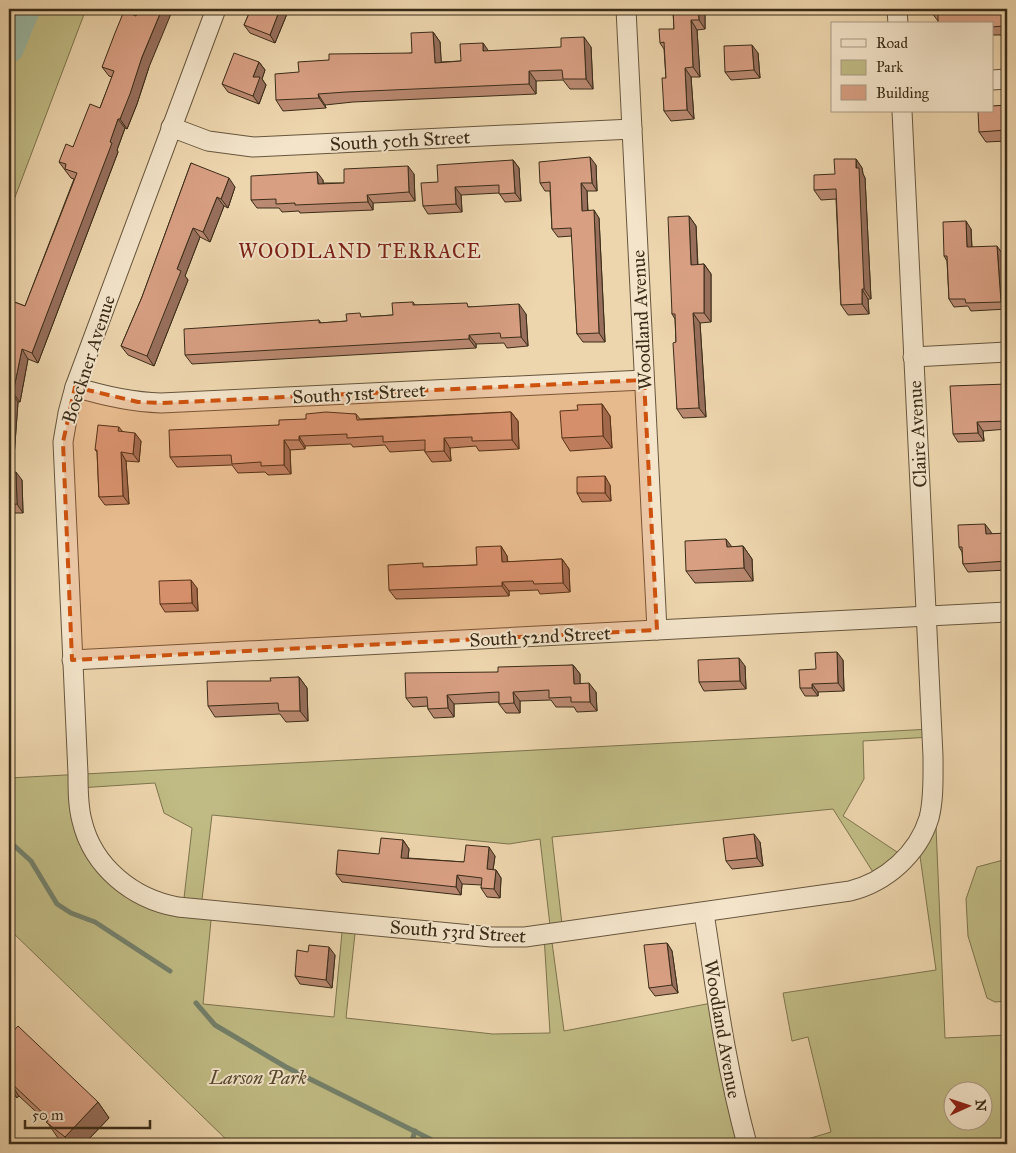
<svg xmlns="http://www.w3.org/2000/svg" width="1016" height="1153" viewBox="0 0 1016 1153" font-family="'IM FELL Great Primer',serif">
  <style>
    .green { fill: #c0bb84; stroke: #7d744e; fill-rule: evenodd }
    .lines { fill: none; stroke-linecap: round; stroke-linejoin: round }
    .stream { stroke: #74816c; stroke-width: 5 }
    .river { stroke: #9ab9a4; stroke-width: 30 }
    .minor-casing { stroke: #67563d; stroke-width: 21 }
    .minor { stroke: #f3e4ca; stroke-width: 19 }
    .wall { fill: #ba8971; stroke: #3a2c18 }
    .shaded-wall { fill: #976f5c; stroke: #3a2c18 }
    .building { fill: #d89f83; stroke: #3a2c18 }
    .marked { fill: #ce520e; fill-opacity: 0.2; stroke: #ce520e; stroke-width: 4; stroke-dasharray: 10 6; stroke-linejoin: round }
    .labels { text-anchor: middle; stroke-width: 4; stroke-linejoin: round; paint-order: stroke }
    .street-label { font-size: 19px; fill: #3a2c18; stroke: #f3e4ca }
    .park-label { font-size: 19px; font-style: italic; fill: #55492e; stroke: #f3e4ca }
    .neighbourhood-label { font-size: 20px; letter-spacing: 1px; fill: #7a1f14; stroke: #f3e4ca }
  </style>
  <rect width="100%" height="100%" fill="#edd5ad"/>
  <filter id="stains"><feTurbulence type="fractalNoise" baseFrequency=".004" numOctaves="4"/><feColorMatrix values="0 0 0 0 .2 0 0 0 0 .09 0 0 0 0 .02 0 0 0 .5 -.17"/></filter>
  <radialGradient id="worn" r=".72"><stop offset=".6" stop-color="#630" stop-opacity="0"/><stop offset="1" stop-color="#630" stop-opacity=".3"/></radialGradient>
  <g class="green">
    <path d="M 9,9 L 86,9 L 9,213 Z"/>
    <path d="M 931,729 L 932,737 L 863,741 L 864,779 L 843,816 L 906,858 L 878,880 L 833,809 L 552,837 L 563,933 L 551,935 L 564,1031 L 717,1002 L 747,1144 L 231,1144 L 9,929 L 9,778 ZM 155,783 L 164,813 L 192,828 L 183,907 L 108,869 L 79,788 ZM 212,815 L 509,844 L 540,839 L 551,934 L 544,936 L 550,1033 L 493,1034 L 346,1018 L 356,924 L 343,922 L 334,1017 L 203,1004 L 212,910 L 201,908 Z"/>
    <path d="M 933,756 L 945,1038 L 1007,1035 L 1007,1144 L 791,1144 L 831,1132 L 808,1037 L 792,1041 L 783,993 L 936,970 L 918,842 ZM 954,1090 L 984,1090 L 984,1120 L 954,1120 Z"/>
    <path d="M 1007,859 L 1007,1001 L 995,1002 L 987,998 L 968,936 L 966,899 L 977,867 Z"/>
  </g>
  <g class="lines">
    <g class="stream">
      <path d="M 9,841 L 31,861 L 57,904 L 71,913 L 95,922 L 170,971"/>
      <path d="M 196,1003 L 215,1025 L 286,1067 L 440,1144"/>
      <path d="M 411,1144 L 415,1131"/>
    </g>
    <path class="river" d="M 9,48 L 25,9"/>
    <defs>
      <g id="minor">
        <path d="M 216,9 L 75,387 L 68,413 L 63,442 L 78,774 C 78,790 78,806 82,821 C 93,867 133,899 178,907 L 492,937 L 525,937 L 850,891 C 886,882 918,854 929,818 C 934,799 933,776 933,756 L 902,111"/>
        <path d="M 626,9 L 657,630"/>
        <path d="M 897,9 L 898,24"/>
        <path d="M 992,80 L 1007,79"/>
        <path d="M 171,127 L 208,141 L 253,147 L 632,129"/>
        <path d="M 913,357 L 1007,352"/>
        <path d="M 75,387 C 104,396 131,402 161,403 L 644,380"/>
        <path d="M 72,660 L 1007,612"/>
        <path d="M 704,913 C 716,991 726,1068 747,1144"/>
      </g>
    </defs>
    <use href="#minor" class="minor-casing"/>
    <use href="#minor" class="minor"/>
  </g>
  <g class="wall">
    <path d="M 251,9 L 289,9 L 275,43 L 250,33 L 244,25 Z"/>
    <path d="M 663,9 L 705,9 L 705,29 L 697,30 L 700,77 L 691,77 L 694,119 L 671,121 L 664,111 L 666,78 L 664,49 L 660,43 L 674,29 L 673,11 L 664,11 Z"/>
    <path d="M 1007,9 L 1007,35 L 992,35 L 992,24 L 938,21 L 932,13 Z"/>
    <path d="M 433,32 L 440,42 L 441,62 L 461,61 L 483,43 L 488,51 L 591,47 L 593,89 L 570,89 L 563,80 L 536,81 L 536,94 L 353,102 L 325,105 L 326,108 L 283,111 L 276,100 L 299,72 L 329,60 L 412,53 Z"/>
    <path d="M 758,53 L 760,78 L 731,80 L 725,72 Z"/>
    <path d="M 259,62 L 265,70 L 262,79 L 266,85 L 259,104 L 228,92 L 222,84 Z"/>
    <path d="M 102,67 L 149,67 L 137,104 L 127,129 L 125,128 L 117,150 L 118,152 L 38,363 L 28,359 L 20,402 L 18,402 L 14,457 L 9,456 L 9,347 L 12,340 L 9,336 L 9,300 L 25,306 L 74,179 L 71,178 L 59,162 L 73,147 L 100,108 L 112,77 L 109,76 Z"/>
    <path d="M 1007,105 L 1007,141 L 986,142 L 979,132 Z"/>
    <path d="M 856,159 L 862,168 L 863,174 L 865,178 L 871,299 L 868,299 L 869,314 L 848,315 L 841,305 L 836,199 L 821,200 L 814,190 Z"/>
    <path d="M 513,160 L 519,168 L 521,201 L 505,202 L 499,193 L 461,195 L 462,212 L 428,214 L 423,206 L 438,182 Z"/>
    <path d="M 191,163 L 235,187 L 228,208 L 224,206 L 210,242 L 200,237 L 185,276 L 188,280 L 154,366 L 128,355 L 121,346 L 142,297 Z"/>
    <path d="M 596,165 L 597,191 L 587,191 L 588,210 L 599,218 L 605,342 L 583,342 L 577,334 L 572,236 L 558,237 L 552,229 L 550,191 L 545,191 L 540,183 Z"/>
    <path d="M 414,174 L 415,201 L 373,203 L 373,210 L 300,213 L 299,211 L 282,212 L 279,208 L 257,208 L 251,200 L 323,180 L 323,183 L 344,183 Z"/>
    <path d="M 689,216 L 696,226 L 698,265 L 704,264 L 711,274 L 711,322 L 700,323 L 706,417 L 683,418 L 677,409 L 676,342 L 675,319 L 672,314 Z"/>
    <path d="M 971,229 L 972,247 L 1002,253 L 1007,309 L 971,311 L 968,306 L 954,307 L 949,299 L 947,261 L 944,256 Z"/>
    <path d="M 413,302 L 415,305 L 471,307 L 526,314 L 528,346 L 507,348 L 504,343 L 476,344 L 476,348 L 192,364 L 185,355 L 319,320 L 321,323 L 347,321 L 363,317 L 393,315 Z"/>
    <path d="M 1007,384 L 1007,429 L 983,431 L 984,441 L 958,442 L 953,434 Z"/>
    <path d="M 602,404 L 610,416 L 612,448 L 570,451 L 562,438 L 578,410 Z"/>
    <path d="M 511,412 L 518,421 L 519,449 L 479,451 L 476,446 L 450,448 L 451,461 L 432,462 L 425,452 L 425,450 L 390,452 L 385,445 L 353,447 L 351,444 L 305,446 L 305,449 L 290,450 L 291,474 L 268,475 L 265,472 L 238,473 L 232,465 L 177,467 L 170,457 L 279,425 L 306,419 L 356,414 L 360,419 Z"/>
    <path d="M 119,427 L 122,431 L 141,441 L 139,462 L 126,461 L 129,504 L 105,505 L 99,497 L 97,452 L 95,450 Z"/>
    <path d="M 9,472 L 22,480 L 23,513 L 9,513 Z"/>
    <path d="M 610,485 L 611,501 L 582,502 L 577,493 Z"/>
    <path d="M 991,532 L 991,534 L 1007,533 L 1007,570 L 968,572 L 963,564 L 962,552 L 959,547 Z"/>
    <path d="M 501,546 L 507,556 L 508,562 L 562,559 L 569,569 L 570,592 L 540,594 L 538,590 L 509,591 L 509,596 L 396,599 L 389,590 L 426,567 L 477,565 Z"/>
    <path d="M 743,546 L 752,559 L 753,581 L 695,583 L 686,571 L 732,547 Z"/>
    <path d="M 197,588 L 198,611 L 165,612 L 160,604 Z"/>
    <path d="M 843,660 L 844,691 L 818,692 L 818,696 L 805,696 L 800,688 L 816,669 Z"/>
    <path d="M 573,665 L 580,674 L 580,683 L 596,692 L 597,711 L 577,712 L 574,707 L 556,707 L 551,700 L 520,701 L 520,713 L 506,713 L 499,704 L 499,702 L 454,704 L 454,717 L 434,718 L 428,709 L 428,706 L 413,707 L 406,698 L 498,672 Z"/>
    <path d="M 745,666 L 746,689 L 704,691 L 699,682 Z"/>
    <path d="M 299,677 L 307,688 L 308,721 L 286,722 L 280,714 L 215,717 L 208,706 L 271,681 Z"/>
    <path d="M 403,840 L 409,849 L 408,858 L 464,862 L 495,856 L 493,870 L 496,870 L 501,878 L 500,898 L 487,897 L 481,888 L 482,885 L 462,884 L 461,895 L 342,882 L 336,874 L 379,854 Z"/>
    <path d="M 760,842 L 763,866 L 732,869 L 726,861 Z"/>
    <path d="M 667,943 L 672,951 L 678,993 L 655,996 L 649,988 Z"/>
    <path d="M 335,955 L 332,988 L 300,984 L 295,976 Z"/>
    <path d="M 9,1036 L 98,1102 L 109,1118 L 84,1144 L 65,1144 L 58,1138 L 47,1122 L 19,1096 L 17,1098 L 9,1089 Z"/>
  </g>
  <g class="shaded-wall">
    <path d="M 162,9 L 173,9 L 149,67 L 137,104 L 127,129 L 120,119 L 142,57 Z"/>
    <path d="M 280,9 L 289,9 L 275,43 L 270,35 Z"/>
    <path d="M 698,9 L 705,9 L 705,29 L 699,20 Z"/>
    <path d="M 691,20 L 697,30 L 700,77 L 693,67 Z"/>
    <path d="M 1003,22 L 1007,28 L 1007,32 L 1003,26 Z"/>
    <path d="M 433,32 L 440,42 L 442,73 L 435,63 Z"/>
    <path d="M 584,37 L 591,47 L 593,89 L 586,79 Z"/>
    <path d="M 483,43 L 490,53 L 483,51 Z"/>
    <path d="M 752,45 L 758,53 L 760,78 L 754,70 Z"/>
    <path d="M 259,62 L 265,70 L 262,79 L 266,85 L 259,104 L 253,96 L 253,77 Z"/>
    <path d="M 685,68 L 691,77 L 694,119 L 687,110 Z"/>
    <path d="M 529,71 L 536,81 L 536,94 L 529,84 Z"/>
    <path d="M 318,94 L 325,105 L 326,108 L 319,98 Z"/>
    <path d="M 118,119 L 125,128 L 117,150 L 118,152 L 38,363 L 32,353 Z"/>
    <path d="M 590,157 L 596,165 L 597,191 L 592,183 Z"/>
    <path d="M 856,159 L 862,168 L 863,174 L 865,178 L 871,299 L 864,289 Z"/>
    <path d="M 513,160 L 519,168 L 521,201 L 515,193 Z"/>
    <path d="M 408,166 L 414,174 L 415,201 L 409,192 Z"/>
    <path d="M 317,172 L 323,180 L 323,192 L 318,184 Z"/>
    <path d="M 229,178 L 235,187 L 228,208 L 221,199 Z"/>
    <path d="M 581,183 L 587,191 L 588,219 L 582,211 Z"/>
    <path d="M 455,187 L 461,195 L 462,212 L 456,204 Z"/>
    <path d="M 367,195 L 373,203 L 373,210 L 368,202 Z"/>
    <path d="M 217,197 L 224,206 L 210,242 L 203,232 Z"/>
    <path d="M 594,210 L 599,218 L 605,342 L 599,333 Z"/>
    <path d="M 689,216 L 696,226 L 698,275 L 691,265 Z"/>
    <path d="M 966,221 L 971,229 L 972,254 L 967,247 Z"/>
    <path d="M 193,228 L 200,237 L 185,276 L 188,280 L 154,366 L 147,356 L 177,269 Z"/>
    <path d="M 997,246 L 1002,253 L 1007,309 L 1001,302 Z"/>
    <path d="M 704,264 L 711,274 L 711,322 L 704,313 Z"/>
    <path d="M 862,289 L 868,299 L 869,314 L 862,304 Z"/>
    <path d="M 519,304 L 526,314 L 528,346 L 521,337 Z"/>
    <path d="M 693,313 L 700,323 L 706,417 L 699,408 Z"/>
    <path d="M 469,335 L 476,344 L 476,348 L 469,339 Z"/>
    <path d="M 22,349 L 28,359 L 20,402 L 13,393 Z"/>
    <path d="M 11,392 L 18,402 L 14,457 L 9,449 L 9,426 Z"/>
    <path d="M 602,404 L 610,416 L 612,448 L 603,436 Z"/>
    <path d="M 511,412 L 518,421 L 519,449 L 512,440 Z"/>
    <path d="M 977,422 L 983,431 L 984,441 L 978,433 Z"/>
    <path d="M 135,433 L 141,441 L 139,462 L 133,454 Z"/>
    <path d="M 299,436 L 305,446 L 305,449 L 299,440 Z"/>
    <path d="M 444,438 L 450,448 L 451,461 L 444,451 Z"/>
    <path d="M 284,440 L 290,450 L 291,474 L 284,465 Z"/>
    <path d="M 121,452 L 126,461 L 129,504 L 123,496 Z"/>
    <path d="M 16,472 L 22,480 L 23,513 L 17,504 Z"/>
    <path d="M 605,476 L 610,485 L 611,501 L 605,493 Z"/>
    <path d="M 985,524 L 991,532 L 992,542 L 986,534 Z"/>
    <path d="M 726,539 L 735,551 L 727,547 Z"/>
    <path d="M 501,546 L 507,556 L 508,572 L 502,562 Z"/>
    <path d="M 743,546 L 752,559 L 753,581 L 744,568 Z"/>
    <path d="M 562,559 L 569,569 L 570,592 L 563,583 Z"/>
    <path d="M 191,580 L 197,588 L 198,611 L 192,603 Z"/>
    <path d="M 502,582 L 509,591 L 509,596 L 502,586 Z"/>
    <path d="M 837,652 L 843,660 L 844,691 L 838,683 Z"/>
    <path d="M 739,658 L 745,666 L 746,689 L 740,681 Z"/>
    <path d="M 573,665 L 580,674 L 580,693 L 574,684 Z"/>
    <path d="M 299,677 L 307,688 L 308,721 L 300,711 Z"/>
    <path d="M 589,683 L 596,692 L 597,711 L 590,702 Z"/>
    <path d="M 812,684 L 818,692 L 818,696 L 812,688 Z"/>
    <path d="M 513,692 L 520,701 L 520,713 L 514,703 Z"/>
    <path d="M 447,695 L 454,704 L 454,717 L 448,708 Z"/>
    <path d="M 754,834 L 760,842 L 763,866 L 757,858 Z"/>
    <path d="M 403,840 L 409,849 L 407,866 L 401,858 Z"/>
    <path d="M 489,847 L 495,856 L 492,877 L 487,869 Z"/>
    <path d="M 496,870 L 501,878 L 500,898 L 494,889 Z"/>
    <path d="M 457,875 L 462,884 L 461,895 L 456,887 Z"/>
    <path d="M 667,943 L 672,951 L 678,993 L 672,985 Z"/>
    <path d="M 329,947 L 335,955 L 332,988 L 326,980 Z"/>
    <path d="M 9,1081 L 19,1096 L 17,1098 L 9,1086 Z"/>
    <path d="M 98,1102 L 109,1118 L 84,1144 L 70,1144 L 65,1137 Z"/>
  </g>
  <g class="building">
    <path d="M 139,9 L 162,9 L 142,57 L 130,94 L 120,119 L 118,119 L 110,142 L 112,143 L 32,353 L 22,349 L 13,393 L 11,392 L 9,426 L 9,347 L 14,334 L 9,332 L 9,320 L 10,316 L 9,315 L 9,300 L 25,306 L 77,173 L 65,169 L 66,164 L 59,162 L 66,144 L 73,147 L 90,104 L 100,108 L 114,71 L 102,67 L 115,33 L 124,11 L 136,16 Z"/>
    <path d="M 251,9 L 280,9 L 270,35 L 244,25 Z"/>
    <path d="M 673,9 L 698,9 L 699,20 L 691,20 L 693,67 L 685,68 L 687,110 L 664,111 L 662,78 L 666,78 L 664,42 L 660,43 L 659,29 L 674,29 Z"/>
    <path d="M 932,9 L 1007,9 L 1007,21 L 1003,22 L 1003,26 L 992,27 L 992,24 L 938,24 L 938,12 L 932,13 Z"/>
    <path d="M 433,32 L 435,63 L 461,61 L 460,44 L 483,43 L 483,51 L 561,47 L 561,38 L 584,37 L 586,79 L 563,79 L 562,70 L 529,71 L 529,84 L 346,92 L 318,94 L 319,98 L 276,100 L 275,74 L 299,72 L 298,62 L 329,60 L 329,54 L 412,53 L 411,33 Z"/>
    <path d="M 752,45 L 754,70 L 725,72 L 724,46 Z"/>
    <path d="M 234,53 L 259,62 L 253,77 L 260,77 L 253,96 L 222,84 Z"/>
    <path d="M 1007,105 L 1007,130 L 979,132 L 978,111 L 992,111 L 992,106 Z"/>
    <path d="M 590,157 L 592,183 L 581,183 L 582,211 L 594,210 L 599,333 L 577,334 L 571,228 L 552,229 L 550,182 L 540,183 L 539,162 Z"/>
    <path d="M 834,159 L 856,159 L 856,168 L 859,168 L 864,289 L 862,289 L 862,304 L 841,305 L 836,189 L 814,190 L 814,175 L 835,174 Z"/>
    <path d="M 513,160 L 515,193 L 499,194 L 499,185 L 455,187 L 456,204 L 423,206 L 421,183 L 438,182 L 437,165 Z"/>
    <path d="M 191,163 L 229,178 L 221,199 L 217,197 L 203,232 L 193,228 L 177,269 L 181,271 L 147,356 L 121,346 L 142,297 Z"/>
    <path d="M 408,166 L 409,192 L 367,195 L 368,202 L 295,205 L 295,203 L 276,204 L 276,199 L 251,200 L 251,176 L 317,172 L 318,184 L 344,183 L 344,169 Z"/>
    <path d="M 689,216 L 691,265 L 704,264 L 704,313 L 693,313 L 699,408 L 677,409 L 673,343 L 676,342 L 675,314 L 672,314 L 668,217 Z"/>
    <path d="M 966,221 L 967,247 L 997,246 L 1001,302 L 966,303 L 965,299 L 949,299 L 947,256 L 944,256 L 943,222 Z"/>
    <path d="M 413,302 L 413,305 L 467,303 L 468,307 L 519,304 L 521,337 L 501,338 L 500,333 L 469,335 L 469,339 L 185,355 L 184,329 L 319,320 L 319,323 L 347,321 L 346,314 L 360,313 L 361,317 L 393,315 L 392,303 Z"/>
    <path d="M 1007,384 L 1007,421 L 977,422 L 978,433 L 953,434 L 950,386 Z"/>
    <path d="M 602,404 L 603,436 L 562,438 L 560,411 L 578,410 L 577,405 Z"/>
    <path d="M 326,412 L 356,414 L 357,420 L 511,412 L 512,440 L 472,441 L 472,437 L 444,438 L 444,451 L 425,452 L 425,440 L 383,442 L 383,436 L 347,438 L 347,434 L 299,436 L 299,440 L 284,440 L 284,465 L 261,466 L 261,462 L 232,464 L 231,455 L 170,457 L 169,430 L 279,425 L 279,420 L 306,419 L 306,414 Z"/>
    <path d="M 98,425 L 119,427 L 118,431 L 135,433 L 133,454 L 121,452 L 123,496 L 99,497 L 97,450 L 95,450 Z"/>
    <path d="M 9,472 L 16,472 L 17,504 L 9,505 Z"/>
    <path d="M 605,476 L 605,493 L 577,493 L 577,477 Z"/>
    <path d="M 985,524 L 986,534 L 1007,533 L 1007,561 L 963,564 L 962,547 L 959,547 L 958,525 Z"/>
    <path d="M 726,539 L 727,547 L 743,546 L 744,568 L 686,571 L 685,541 Z"/>
    <path d="M 501,546 L 502,562 L 562,559 L 563,583 L 534,584 L 533,581 L 502,582 L 502,586 L 389,590 L 388,565 L 423,563 L 423,567 L 477,565 L 476,547 Z"/>
    <path d="M 191,580 L 192,603 L 160,604 L 159,581 Z"/>
    <path d="M 837,652 L 838,683 L 812,684 L 812,688 L 800,688 L 799,670 L 816,669 L 815,653 Z"/>
    <path d="M 739,658 L 740,681 L 699,682 L 698,660 Z"/>
    <path d="M 573,665 L 574,684 L 589,683 L 590,702 L 571,702 L 571,697 L 549,698 L 549,690 L 513,692 L 514,703 L 499,704 L 499,692 L 447,695 L 448,708 L 428,709 L 427,697 L 406,698 L 405,673 L 498,672 L 498,667 Z"/>
    <path d="M 299,677 L 300,711 L 279,711 L 278,703 L 208,706 L 207,681 L 271,681 L 270,678 Z"/>
    <path d="M 754,834 L 757,858 L 726,861 L 723,838 Z"/>
    <path d="M 381,838 L 403,840 L 401,858 L 464,862 L 466,845 L 489,847 L 487,869 L 496,870 L 494,889 L 481,888 L 482,878 L 457,875 L 456,887 L 336,874 L 338,850 L 379,854 Z"/>
    <path d="M 667,943 L 672,985 L 649,988 L 644,945 Z"/>
    <path d="M 309,945 L 329,947 L 326,980 L 295,976 L 297,950 L 308,952 Z"/>
    <path d="M 18,1026 L 98,1102 L 65,1137 L 46,1122 L 48,1121 L 43,1116 L 45,1115 L 9,1081 L 9,1036 Z"/>
    <path d="M 130,1138 L 136,1144 L 125,1144 Z"/>
  </g>
  <path class="marked" d="M 644,380 L 657,630 L 72,660 L 63,442 L 75,387 L 138,402 L 161,403 Z"/>
  <g class="labels">
    <g class="street-label">
      <text transform="translate(400 140) rotate(-3)" y="7">South 50th Street</text>
      <text transform="translate(641 320) rotate(-93)" y="7">Woodland Avenue</text>
      <text transform="translate(88 359) rotate(-72)" y="7">Boeckner Avenue</text>
      <text transform="translate(359 393) rotate(-3)" y="7">South 51st Street</text>
      <text transform="translate(917 434) rotate(-93)" y="7">Claire Avenue</text>
      <text transform="translate(540 636) rotate(-3)" y="7">South 52nd Street</text>
      <text transform="translate(458 931) rotate(4)" y="7">South 53rd Street</text>
      <text transform="translate(723 1029) rotate(80)" y="7">Woodland Avenue</text>
    </g>
    <g class="park-label">
      <text x="258" y="1084">Larson Park</text>
    </g>
    <g class="neighbourhood-label">
      <text x="360" y="258">WOODLAND TERRACE</text>
    </g>
  </g>
  <rect width="1016" height="1153" fill="none" stroke="#edd5ad" stroke-width="30"/>
  <rect x="10" y="10" width="996" height="1133" fill="none" stroke="#3a2c18" stroke-width="2.5"/>
  <rect x="15" y="15" width="986" height="1123" fill="none" stroke="#3a2c18"/>
  <rect x="831" y="22" width="162" height="90" fill="#f3e4ca" stroke="#a99a83"/>
  <rect x="841" y="39" width="25" height="8" fill="#f3e4ca" stroke="#a99a83"/>
  <text x="876" y="48" font-size="15" fill="#3a2c18">Road</text>
  <rect x="841" y="60" width="25" height="15" fill="#c0bb84" stroke="#a99a83"/>
  <text x="876" y="72" font-size="15" fill="#3a2c18">Park</text>
  <rect x="841" y="85" width="25" height="15" fill="#d89f83" stroke="#a99a83"/>
  <text x="876" y="98" font-size="15" fill="#3a2c18">Building</text>
  <g transform="translate(968 1106) rotate(87)"><circle r="24" fill="#f3e4ca" stroke="#a99a83"/>
  <path d="M0-4L9 19L0 12L-9 19Z" fill="#8f2418"/>
  <text y="-8" font-size="14" font-weight="bold" text-anchor="middle" fill="#3a2c18">N</text>
  </g>
  <path d="M25 1120v8h125v-8" fill="none" stroke="#3a2c18" stroke-width="2.5"/>
  <text x="32" y="1120" font-size="15" fill="#3a2c18" stroke="#f3e4ca" stroke-width="4" paint-order="stroke">50 m</text>
  <rect width="100%" height="100%" filter="url(#stains)"/>
  <rect width="100%" height="100%" fill="url(#worn)"/>
</svg>
